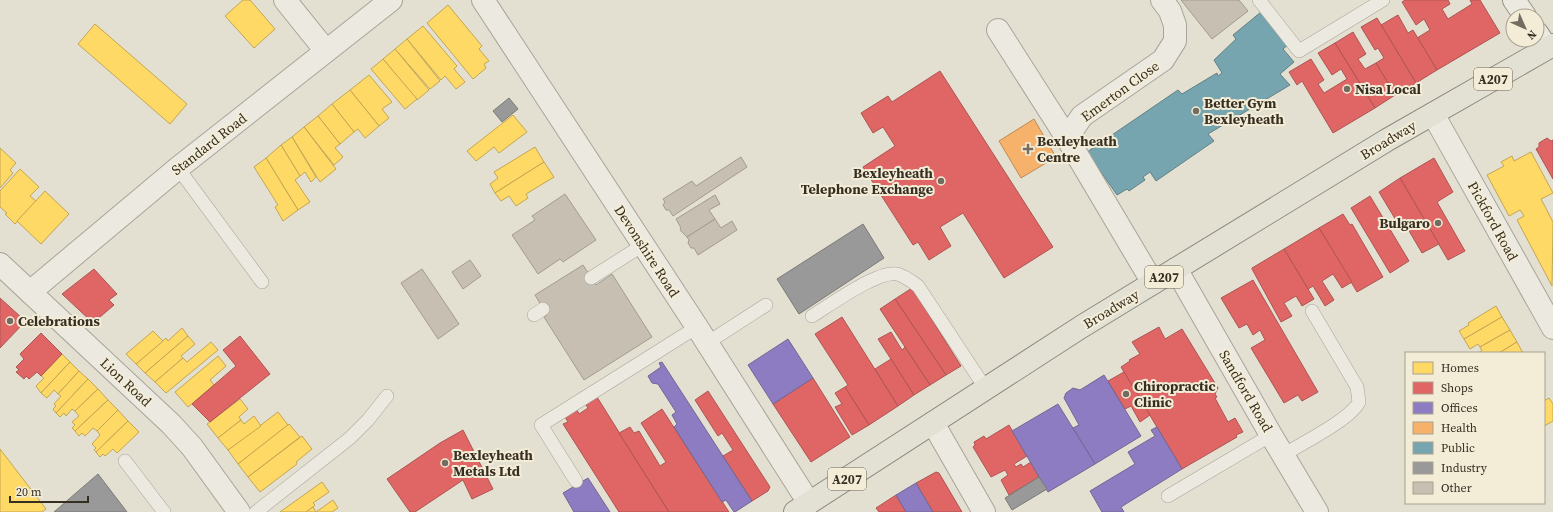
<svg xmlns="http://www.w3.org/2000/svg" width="1553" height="512" viewBox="0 0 1553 512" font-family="'Source Serif 4',serif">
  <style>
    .homes { fill: #ffd966; stroke: #c3a652 }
    .shops { fill: #e06666; stroke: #ad5552 }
    .offices { fill: #8e7cc3; stroke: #746593 }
    .health { fill: #f6b26b; stroke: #bd8a55 }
    .public { fill: #76a5af; stroke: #638185 }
    .industry { fill: #999; stroke: #7c7975 }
    .building { fill: #c7bfb2; stroke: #a39b90 }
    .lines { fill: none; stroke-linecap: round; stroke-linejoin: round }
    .lane-casing { stroke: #a9a499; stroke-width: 14 }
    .street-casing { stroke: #a9a499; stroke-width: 24 }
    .secondary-casing { stroke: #999489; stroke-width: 24 }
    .primary-casing { stroke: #8e8a80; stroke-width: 24 }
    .lane { stroke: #ece9e1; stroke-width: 13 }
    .street { stroke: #ece9e1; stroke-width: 22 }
    .secondary { stroke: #ece9e1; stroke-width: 22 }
    .primary { stroke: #e3e0d4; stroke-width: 22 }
    .poi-dot { fill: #736c5f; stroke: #f3edd8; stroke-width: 1.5 }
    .labels { text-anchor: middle; stroke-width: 4; stroke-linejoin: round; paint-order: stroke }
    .shield { fill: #f3edd8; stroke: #6f6759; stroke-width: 1 }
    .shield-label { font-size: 13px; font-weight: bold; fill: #372e22 }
    .poi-label { font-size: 14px; font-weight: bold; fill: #372e22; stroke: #f3edd8; text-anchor: start }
    .street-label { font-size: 14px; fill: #372e22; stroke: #f3edd8 }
  </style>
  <rect width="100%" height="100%" fill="#e3dfd1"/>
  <g class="homes">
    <path d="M 243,0 L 250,0 L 275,29 L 254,48 L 225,16 Z"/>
    <path d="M 448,5 L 482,46 L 479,49 L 489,61 L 484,64 L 486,68 L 473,79 L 427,23 Z"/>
    <path d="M 95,24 L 187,104 L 170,124 L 78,44 Z"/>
    <path d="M 423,26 L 457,66 L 454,69 L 465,82 L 456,89 L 445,76 L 441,80 L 407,39 Z"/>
    <path d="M 407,39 L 440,81 L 430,89 L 395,49 Z"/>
    <path d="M 395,49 L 429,90 L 417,100 L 383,59 Z"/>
    <path d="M 383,59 L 417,99 L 405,109 L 371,69 Z"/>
    <path d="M 369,75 L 392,102 L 382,109 L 389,118 L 379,126 L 350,90 Z"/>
    <path d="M 350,90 L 379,126 L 365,138 L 358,129 L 354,132 L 332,104 Z"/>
    <path d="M 332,104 L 354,132 L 340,144 L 318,116 Z"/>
    <path d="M 513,115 L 527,132 L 499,153 L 494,147 L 476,161 L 467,151 Z"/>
    <path d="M 318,116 L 340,144 L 335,148 L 343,157 L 334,165 L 304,127 Z"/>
    <path d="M 304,127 L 336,169 L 320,182 L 292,137 Z"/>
    <path d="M 292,137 L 316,177 L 311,182 L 305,172 L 300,176 L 281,145 Z"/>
    <path d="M 281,145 L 300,176 L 295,180 L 310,202 L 298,210 L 266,158 Z"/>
    <path d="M 535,147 L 544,162 L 495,193 L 490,184 L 498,178 L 494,172 Z"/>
    <path d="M 0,148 L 16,163 L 10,170 L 13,173 L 0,188 Z"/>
    <path d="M 1531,152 L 1553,193 L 1541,199 L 1553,222 L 1552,286 L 1517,220 L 1524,216 L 1520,210 L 1509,216 L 1487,175 L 1504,166 L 1501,162 L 1512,156 L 1514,161 Z"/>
    <path d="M 266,158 L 298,210 L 283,221 L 275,207 L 278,205 L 254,167 Z"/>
    <path d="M 544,162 L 554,177 L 526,194 L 528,198 L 516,206 L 509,196 L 501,201 L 495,193 Z"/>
    <path d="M 20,169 L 39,187 L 30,196 L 36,201 L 15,224 L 5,214 L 7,213 L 0,207 L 0,191 Z"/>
    <path d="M 45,191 L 69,214 L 41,244 L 17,221 Z"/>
    <path d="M 1496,306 L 1502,317 L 1464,339 L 1459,331 L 1469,325 L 1468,323 Z"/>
    <path d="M 1502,317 L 1510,330 L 1480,347 L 1478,344 L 1470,349 L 1464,339 Z"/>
    <path d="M 182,328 L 188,336 L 145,373 L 136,364 L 166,338 L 168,341 Z"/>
    <path d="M 1510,330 L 1517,342 L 1499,353 L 1478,353 L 1482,351 L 1480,347 Z"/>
    <path d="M 153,331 L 163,341 L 136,364 L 126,354 Z"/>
    <path d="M 188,336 L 195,344 L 181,356 L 183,358 L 155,382 L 145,373 Z"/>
    <path d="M 211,342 L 218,350 L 166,393 L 155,382 L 183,358 L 187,362 Z"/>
    <path d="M 1517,342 L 1523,353 L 1499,353 Z"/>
    <path d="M 62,354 L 70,362 L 41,393 L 36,386 L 44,378 L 41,376 Z"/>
    <path d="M 218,356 L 226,366 L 210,380 L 214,385 L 188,407 L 175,392 Z"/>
    <path d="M 70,362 L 79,371 L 58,394 L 54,390 L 47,398 L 41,393 Z"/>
    <path d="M 79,371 L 88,379 L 56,413 L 53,409 L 56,406 L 54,404 L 61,396 L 58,394 Z"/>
    <path d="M 88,379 L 98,389 L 75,411 L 72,409 L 66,416 L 64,413 L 60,417 L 56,413 Z"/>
    <path d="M 98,389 L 108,400 L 75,431 L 72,428 L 75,425 L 72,422 L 79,416 L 75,411 Z"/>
    <path d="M 1549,398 L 1553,404 L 1553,421 L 1544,426 L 1544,401 Z"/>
    <path d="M 240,399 L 248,409 L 239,417 L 241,420 L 218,438 L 207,424 Z"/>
    <path d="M 108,400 L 118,410 L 97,431 L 93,428 L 85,436 L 82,433 L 79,436 L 75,431 Z"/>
    <path d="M 118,410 L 128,421 L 96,452 L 94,450 L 96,448 L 92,444 L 100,435 L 97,431 Z"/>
    <path d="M 278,412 L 288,425 L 238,464 L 228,450 Z"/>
    <path d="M 254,416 L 261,426 L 228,450 L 218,438 L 241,420 L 244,424 Z"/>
    <path d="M 128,421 L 139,432 L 117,453 L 113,449 L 105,456 L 103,454 L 100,457 L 96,452 Z"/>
    <path d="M 289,424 L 300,437 L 248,477 L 238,464 Z"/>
    <path d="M 302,436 L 312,449 L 296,462 L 297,464 L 260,492 L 248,477 Z"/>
    <path d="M 0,449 L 46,509 L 42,512 L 0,512 Z"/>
    <path d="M 322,482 L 329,492 L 313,503 L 315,505 L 313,507 L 306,512 L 280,512 Z"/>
    <path d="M 333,500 L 338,508 L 332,512 L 306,512 L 313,507 L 316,512 Z"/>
  </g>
  <g class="shops">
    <path d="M 1405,0 L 1448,0 L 1450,4 L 1442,9 L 1448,19 L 1472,4 L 1470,0 L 1480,0 L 1500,33 L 1437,70 L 1417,38 L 1430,30 L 1424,19 L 1416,25 L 1402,2 Z"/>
    <path d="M 1398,15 L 1408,33 L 1413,30 L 1437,70 L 1416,83 L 1381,25 Z"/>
    <path d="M 1377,18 L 1416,83 L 1395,95 L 1376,63 L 1384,58 L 1378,48 L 1375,50 L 1361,27 Z"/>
    <path d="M 1353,32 L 1366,54 L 1358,59 L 1365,69 L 1376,63 L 1395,95 L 1375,108 L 1335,43 Z"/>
    <path d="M 1335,43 L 1375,108 L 1333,133 L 1302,81 L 1297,85 L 1289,72 L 1311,59 L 1324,80 L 1318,84 L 1324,93 L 1347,79 L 1341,69 L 1332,75 L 1318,53 Z"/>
    <path d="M 940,71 L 1053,247 L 1004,278 L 963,213 L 940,227 L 951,246 L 929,260 L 918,242 L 913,245 L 863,167 L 895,146 L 883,127 L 873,133 L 861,113 L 888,96 L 892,102 Z"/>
    <path d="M 1547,138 L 1551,141 L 1553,140 L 1553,179 L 1536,149 L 1539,147 L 1539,143 Z"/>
    <path d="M 1434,158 L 1453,192 L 1437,202 L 1465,251 L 1448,260 L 1400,178 Z"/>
    <path d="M 1400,178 L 1439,244 L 1422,253 L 1405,224 L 1400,227 L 1379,192 Z"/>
    <path d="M 1370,196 L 1409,261 L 1390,273 L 1351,208 Z"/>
    <path d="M 1343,214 L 1350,225 L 1352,224 L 1383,277 L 1357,292 L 1319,228 Z"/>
    <path d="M 1319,228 L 1352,282 L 1342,288 L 1333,274 L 1322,281 L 1334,300 L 1325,306 L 1313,286 L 1308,289 L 1284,249 Z"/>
    <path d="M 1284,249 L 1314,299 L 1302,306 L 1296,296 L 1284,303 L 1292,316 L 1281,322 L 1252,269 L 1252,268 Z"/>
    <path d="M 94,269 L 117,294 L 109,300 L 114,305 L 93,323 L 62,294 Z"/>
    <path d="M 1253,280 L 1318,392 L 1302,401 L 1298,395 L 1284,403 L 1251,348 L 1265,340 L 1260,330 L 1253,335 L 1247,324 L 1239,328 L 1221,298 Z"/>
    <path d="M 912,288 L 961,366 L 946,375 L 895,299 Z"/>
    <path d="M 0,298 L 22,318 L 17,323 L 20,327 L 0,348 Z"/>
    <path d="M 895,299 L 946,375 L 930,385 L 880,309 Z"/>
    <path d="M 842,317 L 898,406 L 869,425 L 845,387 L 848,385 L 815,334 Z"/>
    <path d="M 1159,327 L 1165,339 L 1182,329 L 1218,388 L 1215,394 L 1217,397 L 1215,398 L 1228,422 L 1235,418 L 1243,432 L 1236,435 L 1237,437 L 1182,469 L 1121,367 L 1130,361 L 1129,360 L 1140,354 L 1132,342 Z"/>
    <path d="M 891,332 L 902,350 L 905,347 L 930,385 L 914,395 L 878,339 Z"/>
    <path d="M 41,333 L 62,354 L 41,376 L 37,372 L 29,379 L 26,376 L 24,379 L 16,372 L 19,370 L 16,367 L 24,359 L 20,354 Z"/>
    <path d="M 240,336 L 270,374 L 210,422 L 192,404 L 236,366 L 223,350 Z"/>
    <path d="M 891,359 L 914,395 L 898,406 L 875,369 Z"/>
    <path d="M 1124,372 L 1150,415 L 1140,422 L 1131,406 L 1125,409 L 1108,381 Z"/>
    <path d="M 813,378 L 850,437 L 811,462 L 773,404 Z"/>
    <path d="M 845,387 L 869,425 L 852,435 L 835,407 L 842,404 L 835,393 Z"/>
    <path d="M 708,391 L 770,487 L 768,491 L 752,501 L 723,456 L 733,450 L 722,433 L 718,436 L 695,400 Z"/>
    <path d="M 597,397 L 669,512 L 619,512 L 563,424 L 568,422 L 565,417 L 577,410 L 579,414 L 588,408 L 586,405 Z"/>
    <path d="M 662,409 L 693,457 L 729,512 L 669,512 L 619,433 L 630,427 L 634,433 L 639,431 L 660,466 L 666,462 L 641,423 Z"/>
    <path d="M 1009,425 L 1027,456 L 1014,464 L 1016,467 L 1021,464 L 1023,467 L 1031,462 L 1039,477 L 1009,495 L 1001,480 L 1008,475 L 1005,470 L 991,477 L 973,447 L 975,445 L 974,442 L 984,436 L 986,439 Z"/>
    <path d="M 463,430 L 493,489 L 472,499 L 463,480 L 415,512 L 410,512 L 387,479 L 440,443 Z"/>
    <path d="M 936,472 L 939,473 L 962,512 L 933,512 L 916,483 Z"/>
    <path d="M 896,495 L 906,512 L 879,512 L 876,508 Z"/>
  </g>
  <g class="offices">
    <path d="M 788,339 L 813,378 L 773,404 L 748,365 Z"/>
    <path d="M 662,362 L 752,501 L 735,512 L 734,512 L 726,500 L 722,502 L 674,427 L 677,424 L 672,415 L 676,412 L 658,384 L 652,383 L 648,376 L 661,367 L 659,363 Z"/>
    <path d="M 1104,375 L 1141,436 L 1095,464 L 1073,428 L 1079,425 L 1064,398 L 1066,393 L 1073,388 L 1080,390 Z"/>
    <path d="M 1058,404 L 1095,464 L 1048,492 L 1012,431 Z"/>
    <path d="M 1157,427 L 1182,469 L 1121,507 L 1124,512 L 1102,512 L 1090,491 L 1135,464 L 1128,452 L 1155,436 L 1151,430 Z"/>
    <path d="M 588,478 L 610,512 L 574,512 L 563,493 Z"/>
    <path d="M 916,483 L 930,507 L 933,512 L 906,512 L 896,495 Z"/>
  </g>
  <path class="health" d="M 1034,119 L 1056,157 L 1021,178 L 999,141 Z"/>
  <path class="public" d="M 1261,12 L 1288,45 L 1283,49 L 1294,62 L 1280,74 L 1290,85 L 1208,134 L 1214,141 L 1156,181 L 1150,172 L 1143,177 L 1145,180 L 1129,191 L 1127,189 L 1117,195 L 1087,152 L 1178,90 L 1182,94 L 1217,73 L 1218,76 L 1222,73 L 1214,60 L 1236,39 L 1233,35 Z"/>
  <g class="industry">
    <path d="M 509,98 L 518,109 L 502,122 L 493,111 Z"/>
    <path d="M 863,224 L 884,258 L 799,314 L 777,279 Z"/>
    <path d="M 98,474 L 127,512 L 54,512 Z"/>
    <path d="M 1039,477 L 1047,489 L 1012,510 L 1005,498 Z"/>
  </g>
  <g class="building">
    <path d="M 1181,0 L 1239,0 L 1248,11 L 1212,39 Z"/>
    <path d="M 741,157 L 747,167 L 673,216 L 669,210 L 666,210 L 663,205 L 665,202 L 663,199 L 692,181 L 696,186 Z"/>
    <path d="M 565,194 L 596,240 L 563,262 L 560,259 L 538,274 L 512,235 L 535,220 L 532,216 Z"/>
    <path d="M 715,195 L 720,204 L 709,210 L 715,219 L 687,237 L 680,230 L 681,228 L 676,219 Z"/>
    <path d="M 715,219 L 721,228 L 732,221 L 737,230 L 698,255 L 694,248 L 691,248 L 688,243 L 689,240 L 687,237 Z"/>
    <path d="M 470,260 L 481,276 L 463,289 L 452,272 Z"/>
    <path d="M 583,265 L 596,285 L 612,274 L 652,337 L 584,380 L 544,317 L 547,315 L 535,295 Z"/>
    <path d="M 422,269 L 459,324 L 438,339 L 401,283 Z"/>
  </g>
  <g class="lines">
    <defs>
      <g id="lane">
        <path d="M 1259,0 L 1299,51 L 1383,0"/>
        <path d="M 178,168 L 262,282"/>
        <path d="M 591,278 L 643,245"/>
        <path d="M 534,315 L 543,309"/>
        <path d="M 812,316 C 830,305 878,270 897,274 C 905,276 911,281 918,286 L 986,389"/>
        <path d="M 707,343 L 766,305"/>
        <path d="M 1283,455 C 1301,444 1351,419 1359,402 L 1357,387 L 1312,311"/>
        <path d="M 125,461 L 164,512"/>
        <path d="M 576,481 L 541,425 L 697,327"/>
        <path d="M 1168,496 L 1271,435"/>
        <path d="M 256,512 L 350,438 L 368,420 L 387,396"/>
      </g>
      <g id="street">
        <path d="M 285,0 L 326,51"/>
        <path d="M 483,0 L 697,327 L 809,503"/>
        <path d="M 998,30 L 1067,138 L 1082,116 L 1163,60 L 1175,41 L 1175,25 L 1170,11 L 1162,0"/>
        <path d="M 1433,114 L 1553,328"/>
        <path d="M 1067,138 L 1153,283"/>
        <path d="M 0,264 L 171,424 L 192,447 L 239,512"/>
        <path d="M 1176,269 L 1271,435 L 1317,512"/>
        <path d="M 30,292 L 178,168 L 391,0"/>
        <path d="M 933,423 L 984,512"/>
      </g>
      <g id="secondary">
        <path d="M 1514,0 L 1525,16"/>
        <path d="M 1537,33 L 1547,48"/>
      </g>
      <path id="primary" d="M 795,512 L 1081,327 L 1387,140 L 1553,45"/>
    </defs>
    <use href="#lane" class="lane-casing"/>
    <use href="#street" class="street-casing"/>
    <use href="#secondary" class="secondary-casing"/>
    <use href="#primary" class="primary-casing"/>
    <use href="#lane" class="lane"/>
    <use href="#street" class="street"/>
    <use href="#secondary" class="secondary"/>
    <use href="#primary" class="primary"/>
  </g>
  <g class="poi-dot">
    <circle cx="1347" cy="89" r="4"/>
    <circle cx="1196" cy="111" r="4"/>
    <path d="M1026 143h4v4h4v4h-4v4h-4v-4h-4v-4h4z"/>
    <circle cx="941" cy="181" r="4"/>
    <circle cx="1438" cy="223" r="4"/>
    <circle cx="10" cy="321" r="4"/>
    <circle cx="1126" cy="394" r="4"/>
    <circle cx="445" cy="463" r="4"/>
  </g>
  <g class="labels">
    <g class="shield">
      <rect x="1474" y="68" width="38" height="22" rx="3"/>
      <rect x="1145" y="266" width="38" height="22" rx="3"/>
      <rect x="828" y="468" width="38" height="22" rx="3"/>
    </g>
    <g class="shield-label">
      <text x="1493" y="84">A207</text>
      <text x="1164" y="282">A207</text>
      <text x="847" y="484">A207</text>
    </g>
    <g class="poi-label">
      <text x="1355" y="94">Nisa Local</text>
      <text x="1204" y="108">Better Gym<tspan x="1204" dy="16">Bexleyheath</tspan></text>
      <text x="1037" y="146">Bexleyheath<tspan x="1037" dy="16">Centre</tspan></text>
      <text x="933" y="178" text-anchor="end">Bexleyheath<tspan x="933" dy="16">Telephone Exchange</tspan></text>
      <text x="1430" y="228" text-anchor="end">Bulgaro</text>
      <text x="18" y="326">Celebrations</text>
      <text x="1134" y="391">Chiropractic<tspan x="1134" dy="16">Clinic</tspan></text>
      <text x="453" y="460">Bexleyheath<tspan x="453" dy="16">Metals Ltd</tspan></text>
    </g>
    <g class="street-label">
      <text transform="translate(1120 91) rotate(-36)" y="5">Emerton Close</text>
      <text transform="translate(1388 140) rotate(-31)" y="5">Broadway</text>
      <text transform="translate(209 144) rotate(-38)" y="5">Standard Road</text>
      <text transform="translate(1493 221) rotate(61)" y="5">Pickford Road</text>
      <text transform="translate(647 251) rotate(57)" y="5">Devonshire Road</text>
      <text transform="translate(1111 309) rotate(-31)" y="5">Broadway</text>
      <text transform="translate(126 382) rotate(43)" y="5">Lion Road</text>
      <text transform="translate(1246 391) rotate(60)" y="5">Sandford Road</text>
    </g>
  </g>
  <rect x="1405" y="352" width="140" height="152" fill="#f3edd8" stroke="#a8a18f"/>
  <rect x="1413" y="362" width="20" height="12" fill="#ffd966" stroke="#a8a18f"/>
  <text x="1441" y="372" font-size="12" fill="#372e22">Homes</text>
  <rect x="1413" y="382" width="20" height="12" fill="#e06666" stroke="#a8a18f"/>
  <text x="1441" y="392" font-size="12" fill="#372e22">Shops</text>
  <rect x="1413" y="402" width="20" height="12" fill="#8e7cc3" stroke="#a8a18f"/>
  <text x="1441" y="412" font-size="12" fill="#372e22">Offices</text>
  <rect x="1413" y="422" width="20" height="12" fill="#f6b26b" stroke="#a8a18f"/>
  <text x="1441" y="432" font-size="12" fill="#372e22">Health</text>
  <rect x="1413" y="442" width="20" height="12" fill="#76a5af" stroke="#a8a18f"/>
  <text x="1441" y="452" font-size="12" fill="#372e22">Public</text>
  <rect x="1413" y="462" width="20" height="12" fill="#999999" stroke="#a8a18f"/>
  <text x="1441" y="472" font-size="12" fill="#372e22">Industry</text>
  <rect x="1413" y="482" width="20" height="12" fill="#c7bfb2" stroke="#a8a18f"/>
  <text x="1441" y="492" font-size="12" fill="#372e22">Other</text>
  <g transform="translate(1525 28) rotate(135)"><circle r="19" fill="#f3edd8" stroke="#a8a18f"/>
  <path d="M0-3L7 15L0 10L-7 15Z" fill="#736c5f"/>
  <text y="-6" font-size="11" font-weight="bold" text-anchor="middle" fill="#372e22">N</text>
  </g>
  <path d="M10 496v6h78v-6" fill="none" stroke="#372e22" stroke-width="2"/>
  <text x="16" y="496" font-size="12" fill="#372e22" stroke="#f3edd8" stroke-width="3" paint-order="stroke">20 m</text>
</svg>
